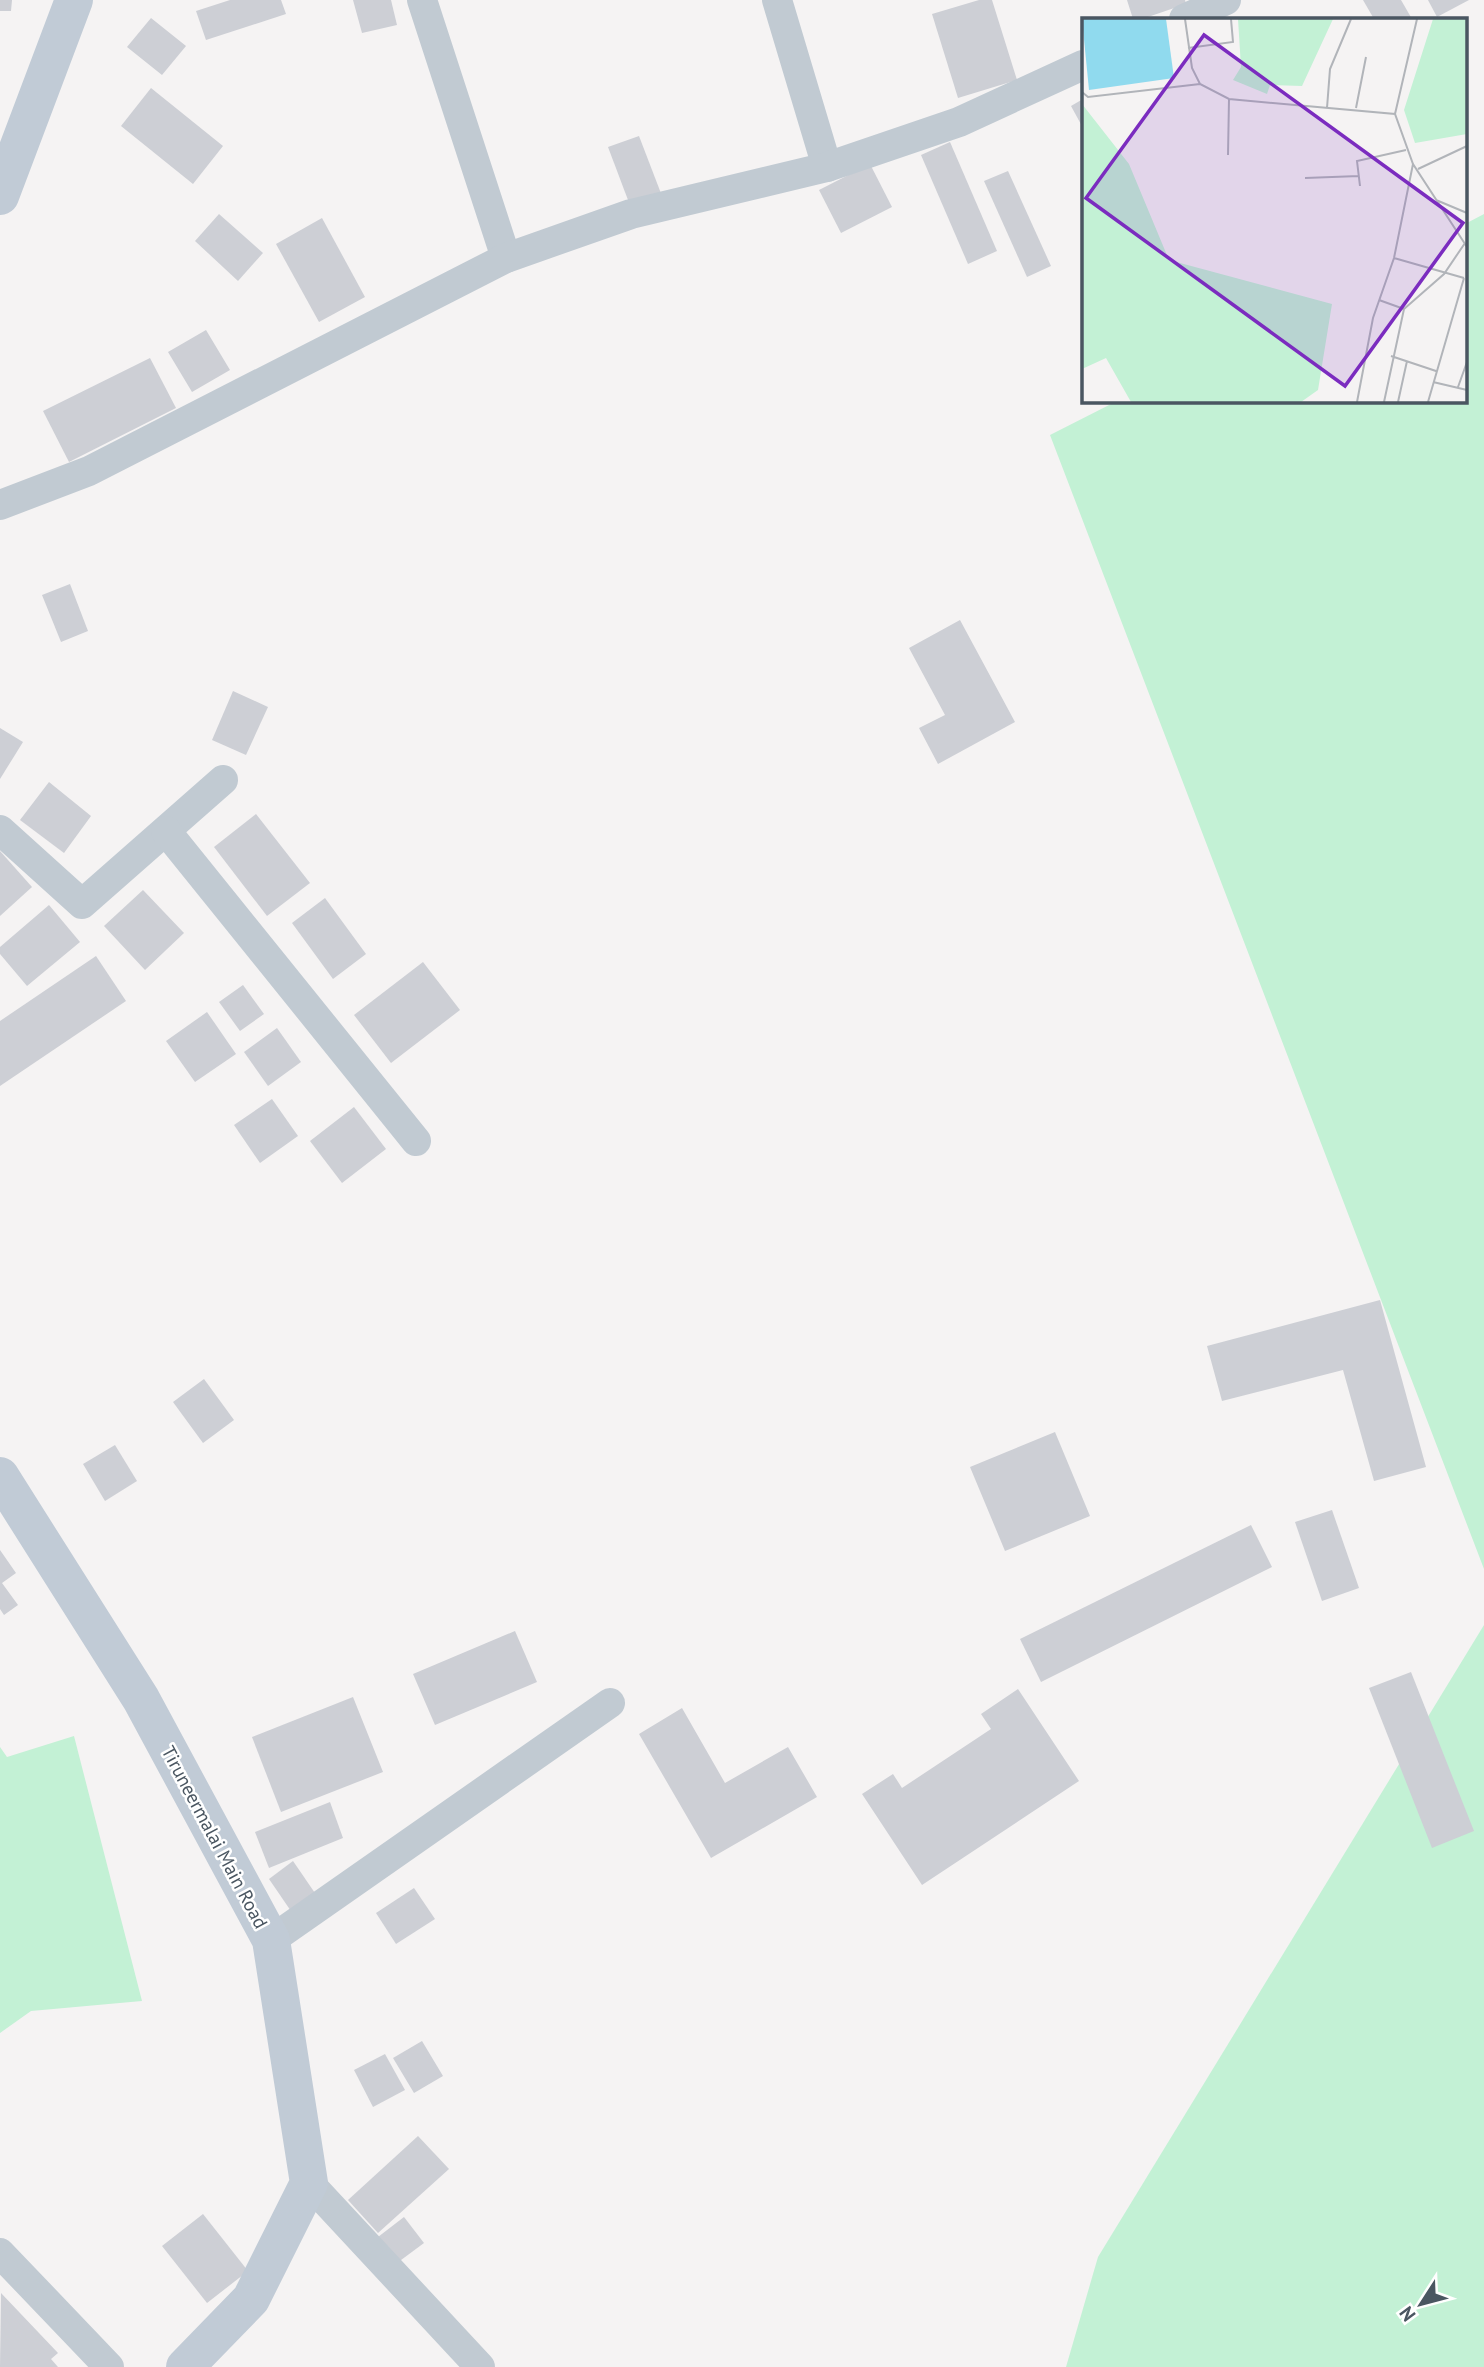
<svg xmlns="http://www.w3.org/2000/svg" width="1484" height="2367" viewBox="0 0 1484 2367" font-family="'PT Sans',sans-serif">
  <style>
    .green { fill: #c3f1d5 }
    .building { fill: #cdcfd5 }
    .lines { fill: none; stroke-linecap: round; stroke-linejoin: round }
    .street { stroke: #c1cad2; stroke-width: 30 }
    .secondary { stroke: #c1cbd6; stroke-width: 38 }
    .labels { text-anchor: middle; stroke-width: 5; stroke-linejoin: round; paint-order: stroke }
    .street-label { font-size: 19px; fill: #4a5661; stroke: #fff }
    .inset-road { fill: none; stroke: #b1b4b9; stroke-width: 2 }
    .view { fill: #7b2cbf; fill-opacity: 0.15; stroke: #7b2cbf; stroke-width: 3.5 }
    .inset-edge { fill: none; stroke: #4a5661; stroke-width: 3.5 }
  </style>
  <rect width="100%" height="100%" fill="#f5f3f3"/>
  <g class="green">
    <path d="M 1484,214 L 1484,1569 L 1050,435 L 1117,401 L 1465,401 L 1465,224 Z"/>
    <path d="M 1484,1625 L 1484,2367 L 1066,2367 L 1098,2257 Z"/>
    <path d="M 74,1736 L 142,2001 L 31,2011 L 0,2033 L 0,1747 L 7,1757 Z"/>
  </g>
  <g class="building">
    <path d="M 0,0 L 12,0 L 11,11 L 0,11 Z"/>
    <path d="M 230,0 L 281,0 L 286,14 L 206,40 L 196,11 Z"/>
    <path d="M 353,0 L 391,0 L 397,25 L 362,33 Z"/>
    <path d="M 979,0 L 992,0 L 1017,80 L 958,98 L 932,14 Z"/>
    <path d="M 1127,0 L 1185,0 L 1186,4 L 1142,19 L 1133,19 Z"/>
    <path d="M 1363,0 L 1401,0 L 1412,19 L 1374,19 Z"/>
    <path d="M 1428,0 L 1469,0 L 1437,17 Z"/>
    <path d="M 151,18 L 186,46 L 162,75 L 127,47 Z"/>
    <path d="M 151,88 L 223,146 L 193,184 L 121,126 Z"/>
    <path d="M 1083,99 L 1083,128 L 1071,106 Z"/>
    <path d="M 639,136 L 662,196 L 631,208 L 608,147 Z"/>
    <path d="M 950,142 L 997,251 L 968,264 L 921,155 Z"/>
    <path d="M 870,164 L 892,207 L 841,233 L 819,190 Z"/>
    <path d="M 1008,171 L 1051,266 L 1027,277 L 984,181 Z"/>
    <path d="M 219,214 L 263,253 L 238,281 L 195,241 Z"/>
    <path d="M 322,218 L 365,297 L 319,322 L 276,244 Z"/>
    <path d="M 206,330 L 230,370 L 192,392 L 168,352 Z"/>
    <path d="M 150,358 L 176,408 L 69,462 L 43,411 Z"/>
    <path d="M 70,584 L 88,631 L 61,642 L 42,595 Z"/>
    <path d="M 960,620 L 1015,722 L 938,764 L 919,728 L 945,715 L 909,648 Z"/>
    <path d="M 233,691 L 268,707 L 246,755 L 212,740 Z"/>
    <path d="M 0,728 L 23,742 L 0,779 Z"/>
    <path d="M 49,782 L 91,816 L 64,853 L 20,820 Z"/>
    <path d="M 256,814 L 310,883 L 267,916 L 214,847 Z"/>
    <path d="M 0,851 L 32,887 L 0,916 Z"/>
    <path d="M 143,890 L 184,933 L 145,970 L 104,926 Z"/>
    <path d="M 325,898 L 366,954 L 333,979 L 292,923 Z"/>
    <path d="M 49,905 L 80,942 L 27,986 L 0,954 L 0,947 Z"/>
    <path d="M 96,956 L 126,1001 L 0,1086 L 0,1021 Z"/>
    <path d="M 423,962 L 460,1010 L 391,1063 L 354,1015 Z"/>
    <path d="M 243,985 L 264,1014 L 240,1031 L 219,1002 Z"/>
    <path d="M 207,1012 L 236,1054 L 195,1082 L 166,1041 Z"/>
    <path d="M 277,1028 L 301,1062 L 268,1086 L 244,1052 Z"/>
    <path d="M 272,1099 L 298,1136 L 260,1163 L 234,1125 Z"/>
    <path d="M 354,1107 L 386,1149 L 342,1183 L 310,1141 Z"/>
    <path d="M 1380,1300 L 1426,1467 L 1374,1481 L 1343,1370 L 1222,1401 L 1207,1346 Z"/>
    <path d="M 204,1379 L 234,1420 L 203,1443 L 173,1402 Z"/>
    <path d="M 1055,1432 L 1090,1516 L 1005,1551 L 970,1467 Z"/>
    <path d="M 115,1445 L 137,1481 L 105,1501 L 83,1464 Z"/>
    <path d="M 1332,1510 L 1359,1588 L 1322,1601 L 1295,1522 Z"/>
    <path d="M 1251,1525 L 1272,1567 L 1041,1682 L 1020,1639 Z"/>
    <path d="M 0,1550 L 16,1573 L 2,1583 L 18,1605 L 4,1615 L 0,1609 Z"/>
    <path d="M 515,1631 L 537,1682 L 435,1725 L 413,1674 Z"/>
    <path d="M 1411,1672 L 1474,1831 L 1432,1848 L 1369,1688 Z"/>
    <path d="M 1018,1689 L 1079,1781 L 922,1885 L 862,1794 L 893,1774 L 902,1788 L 991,1729 L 981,1714 Z"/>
    <path d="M 353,1697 L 383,1772 L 281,1812 L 252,1737 Z"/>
    <path d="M 682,1708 L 725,1783 L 788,1747 L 817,1797 L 711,1858 L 639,1734 Z"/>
    <path d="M 330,1802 L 343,1838 L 269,1868 L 255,1832 Z"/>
    <path d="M 293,1861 L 317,1896 L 293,1914 L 269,1879 Z"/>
    <path d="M 414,1888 L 435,1919 L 396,1944 L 376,1913 Z"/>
    <path d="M 422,2041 L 443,2076 L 414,2093 L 393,2058 Z"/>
    <path d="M 385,2054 L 405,2090 L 373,2107 L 354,2070 Z"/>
    <path d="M 418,2136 L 449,2169 L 378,2233 L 348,2200 Z"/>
    <path d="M 203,2214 L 248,2271 L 207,2303 L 162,2246 Z"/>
    <path d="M 404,2217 L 424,2243 L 397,2263 L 378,2237 Z"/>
    <path d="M 1,2293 L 58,2353 L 51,2359 L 58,2367 L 0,2367 Z"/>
  </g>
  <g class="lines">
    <g class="street">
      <path d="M 422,0 L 506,258"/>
      <path d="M 777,0 L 827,167"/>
      <path d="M 1184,19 L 1226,0"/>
      <path d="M 0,505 L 89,471 L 506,258 L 631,214 L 827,167 L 959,122 L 1083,65"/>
      <path d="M 0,830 L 82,904 L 223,780"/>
      <path d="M 166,831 L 416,1141"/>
      <path d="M 271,1940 L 610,1703"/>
      <path d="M 309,2183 L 480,2367"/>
      <path d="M 0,2253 L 109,2367"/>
    </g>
    <g class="secondary">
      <path d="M 0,196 L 74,0"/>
      <path d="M 0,1476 L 141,1699 L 271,1940 L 309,2183 L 251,2299 L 185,2367"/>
    </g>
  </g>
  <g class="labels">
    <g class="street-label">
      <text transform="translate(215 1837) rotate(62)" y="7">Tiruneermalai Main Road</text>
    </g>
  </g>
  <g transform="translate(1082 18)">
    <rect width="385" height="385" fill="#f5f3f3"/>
    <path d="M 156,1 L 251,1 L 220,68 L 188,67 L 185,76 L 151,62 L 159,49 ZM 351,1 L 385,1 L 385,116 L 333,125 L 322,92 ZM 0,86 L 47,146 L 87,242 L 250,286 L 236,372 L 219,384 L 49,384 L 24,340 L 0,351 Z" fill="#c3f1d5"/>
    <path d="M 0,1 L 84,1 L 92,60 L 7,72 Z" fill="#90daee"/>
    <path class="inset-road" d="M 103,1 L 110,50 L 118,66 L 147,81 L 313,96 L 331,146 L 385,229M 106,30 L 151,24 L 149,1M 0,74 L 6,79 L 118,66M 245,90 L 248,51 L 269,1M 274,90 L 284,39M 313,96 L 335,1M 146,137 L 147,81M 336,151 L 385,128M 223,160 L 277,158M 278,168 L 275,143 L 324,132M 354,182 L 385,195M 312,240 L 382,260M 297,282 L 322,291M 309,338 L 354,353M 351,364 L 385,372M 376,369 L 385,344M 275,384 L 291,300 L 312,240 L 331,146M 302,384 L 322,291 L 362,256 L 383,225M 316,384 L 325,343M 346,384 L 382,260"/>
    <path class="view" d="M 122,17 L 381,205 L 263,368 L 4,180 Z"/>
    <rect width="385" height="385" class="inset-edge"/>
  </g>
  <g transform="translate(1421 2304) rotate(234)" stroke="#ffffff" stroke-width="5" paint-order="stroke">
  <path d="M0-5L12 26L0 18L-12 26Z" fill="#4a5661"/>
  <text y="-10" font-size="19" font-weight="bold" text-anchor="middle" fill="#4a5661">N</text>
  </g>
</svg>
